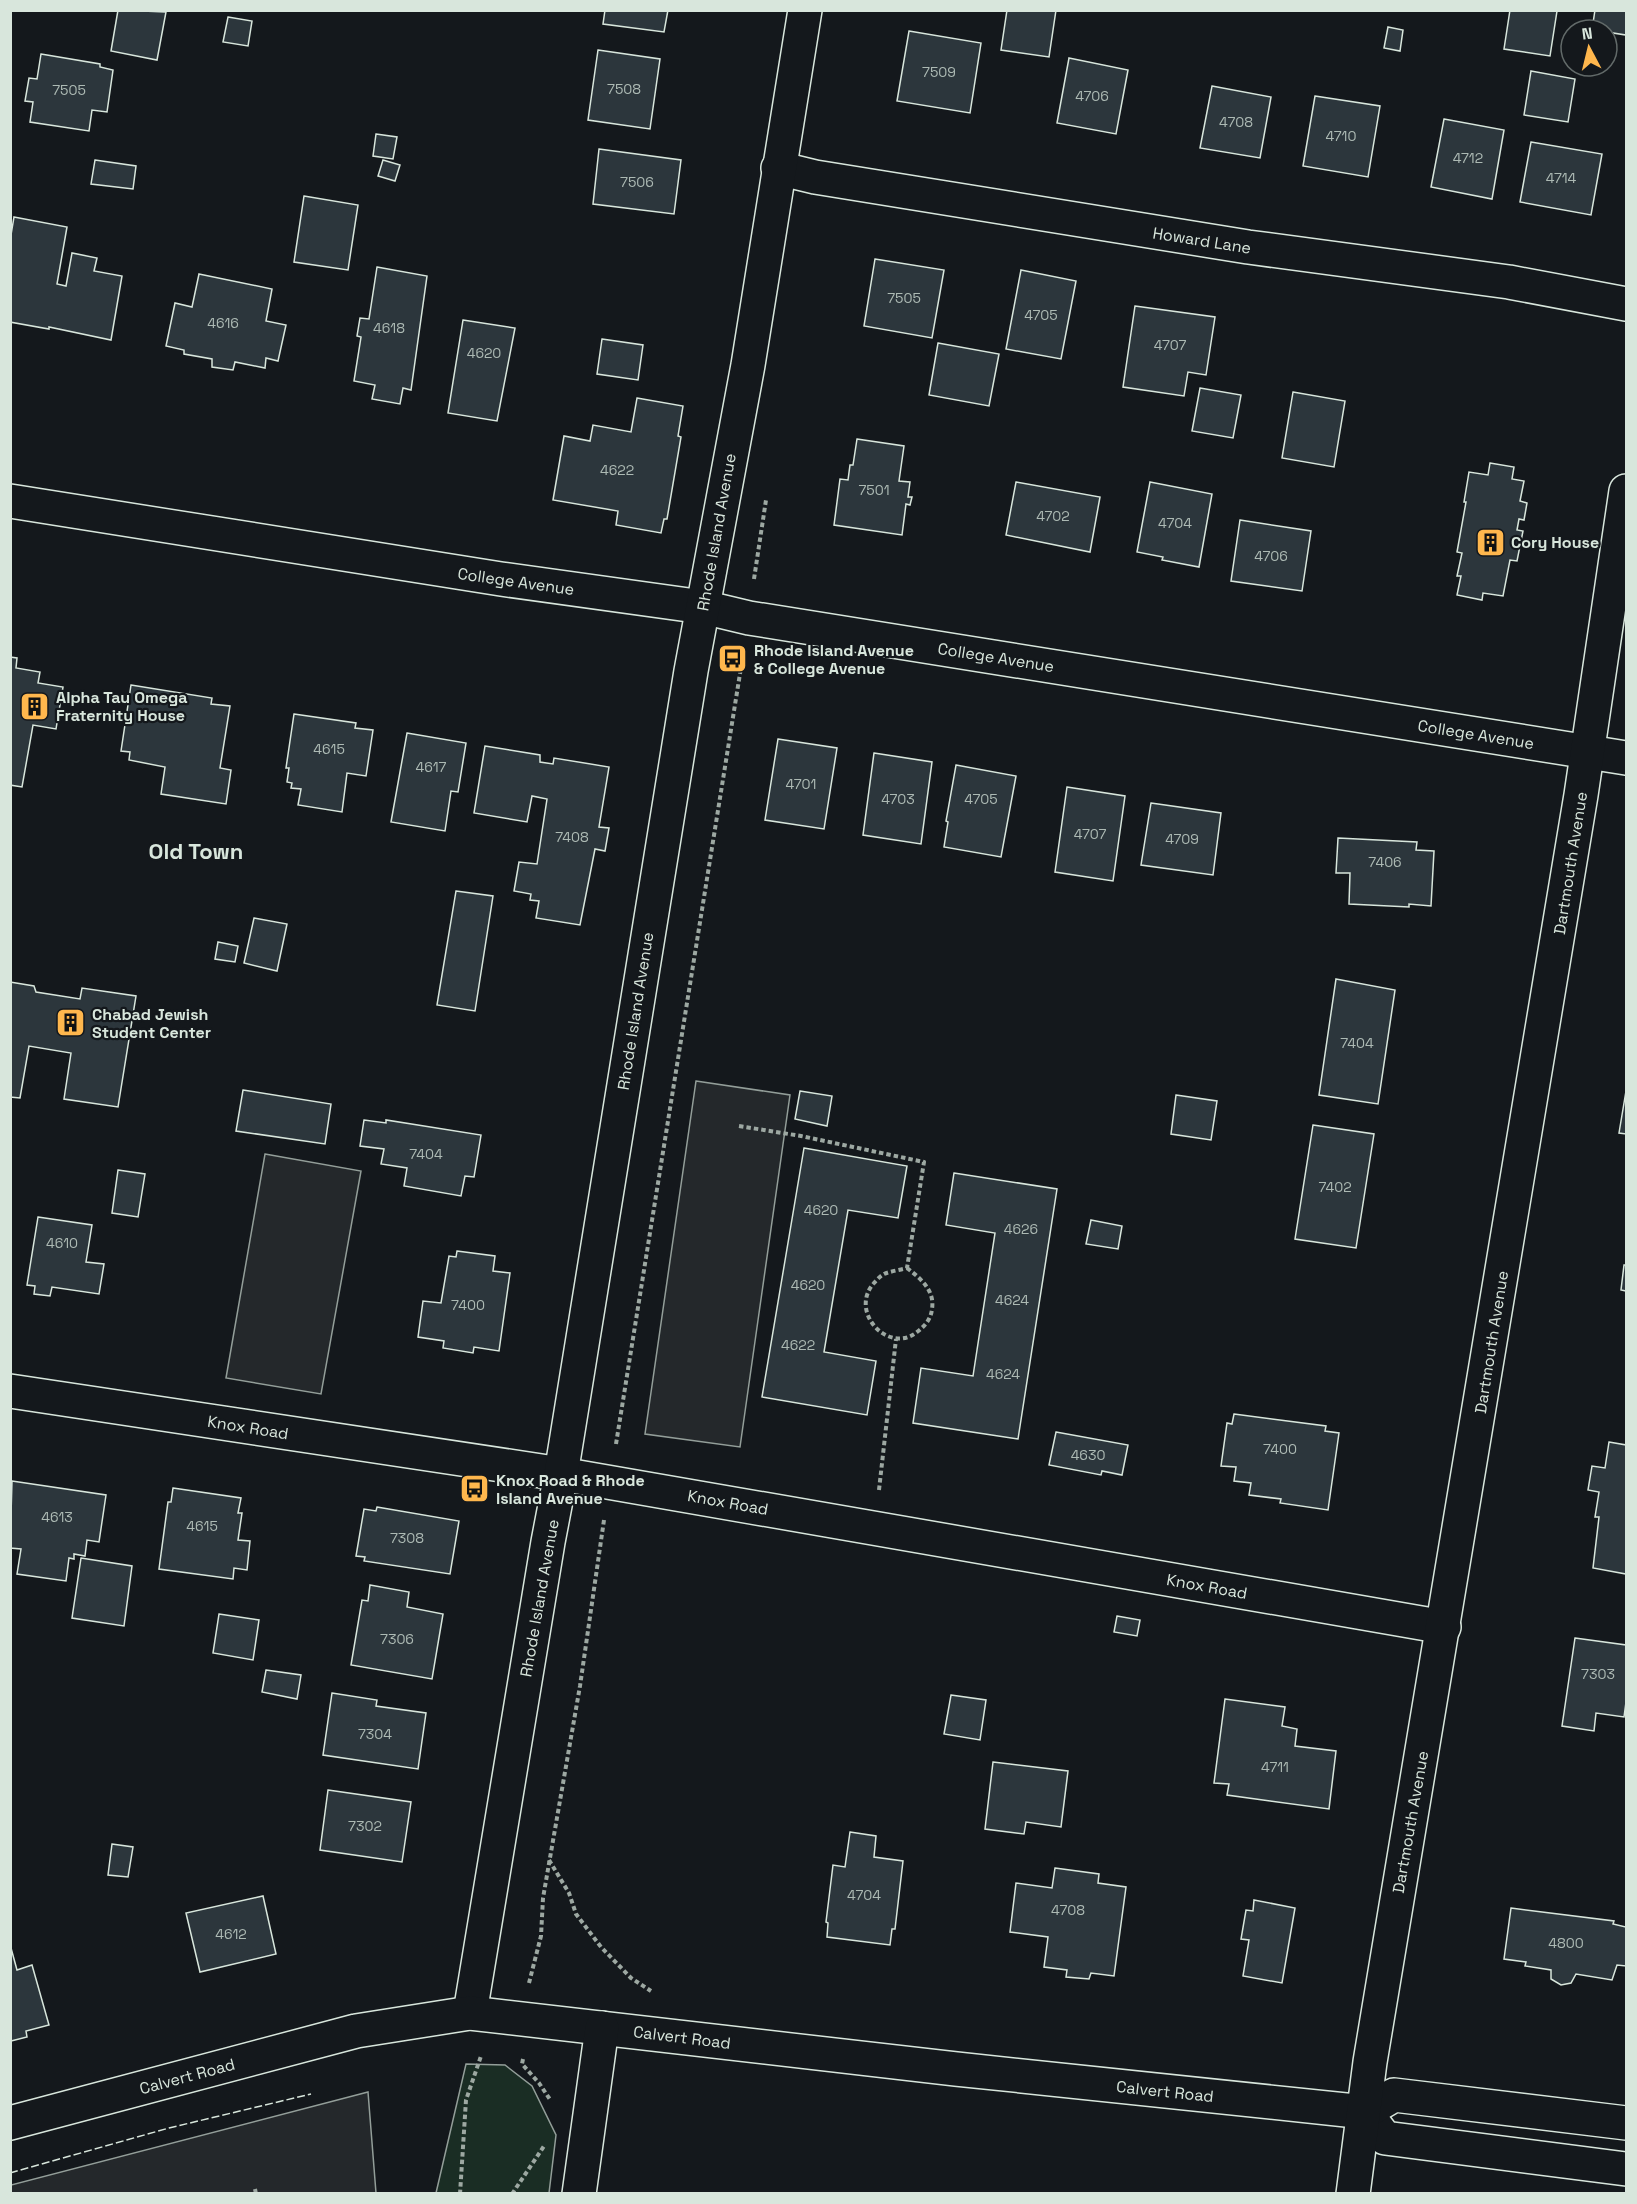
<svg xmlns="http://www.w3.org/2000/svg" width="1637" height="2204" viewBox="0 0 1637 2204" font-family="'Space Grotesk',sans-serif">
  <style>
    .green { fill: #1a2d24; stroke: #939e99; stroke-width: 1.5 }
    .parking { fill: #24282b; stroke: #939e99; stroke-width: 1.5 }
    .building { fill: #2c363c; stroke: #d8e6dc; stroke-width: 1.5 }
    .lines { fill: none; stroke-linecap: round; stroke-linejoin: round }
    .minor-casing { stroke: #d8e6dc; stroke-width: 36 }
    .path { stroke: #9da8a2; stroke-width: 4; stroke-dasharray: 4.5 3; stroke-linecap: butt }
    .minor { stroke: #14181c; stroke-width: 33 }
    .fence { stroke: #d8e6dc; stroke-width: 1.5; stroke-dasharray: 8 3; stroke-linecap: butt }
    .labels { text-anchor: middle; stroke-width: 4.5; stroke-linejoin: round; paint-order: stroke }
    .number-label { font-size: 14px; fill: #adbab4 }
    .street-label { font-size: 16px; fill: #d8e6dc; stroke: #14181c }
    .poi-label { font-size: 16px; font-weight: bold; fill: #d8e6dc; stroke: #14181c; text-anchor: start }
    .district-label { font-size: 22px; font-weight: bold; fill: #d8e6dc; stroke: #14181c }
  </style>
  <rect width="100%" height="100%" fill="#14181c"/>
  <path class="green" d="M 466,2064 L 505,2065 L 532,2086 L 556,2135 L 549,2193 L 436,2193 Z"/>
  <g class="parking">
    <path d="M 696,1081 L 790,1095 L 740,1447 L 645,1434 Z"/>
    <path d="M 265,1154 L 361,1171 L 321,1394 L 226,1378 Z"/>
    <path d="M 368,2092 L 376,2193 L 11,2193 L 11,2185 Z"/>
  </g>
  <g class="building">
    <path d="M 118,10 L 166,12 L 157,60 L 111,51 Z"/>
    <path d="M 605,10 L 668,10 L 664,32 L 603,24 Z"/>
    <path d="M 1007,10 L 1056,10 L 1049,57 L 1001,50 Z"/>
    <path d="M 1510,10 L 1557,11 L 1550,56 L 1504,49 Z"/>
    <path d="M 1595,10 L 1626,10 L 1626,35 L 1607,32 L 1607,30 L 1592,30 Z"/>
    <path d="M 228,17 L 252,21 L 248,46 L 223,42 Z"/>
    <path d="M 1388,27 L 1403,30 L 1400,51 L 1384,48 Z"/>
    <path d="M 909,31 L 981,43 L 970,113 L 897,101 Z"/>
    <path d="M 598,50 L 660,59 L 650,129 L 588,120 Z"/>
    <path d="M 41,54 L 100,64 L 100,67 L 113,70 L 107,112 L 92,110 L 89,131 L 30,122 L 33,102 L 25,101 L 29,78 L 37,79 Z"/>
    <path d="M 1069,58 L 1128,70 L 1116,134 L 1057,123 Z"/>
    <path d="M 1531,71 L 1575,79 L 1568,122 L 1524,115 Z"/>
    <path d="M 1212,86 L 1271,97 L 1260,158 L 1200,148 Z"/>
    <path d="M 1315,96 L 1380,106 L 1368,177 L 1303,166 Z"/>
    <path d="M 1444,119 L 1504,130 L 1492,199 L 1431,187 Z"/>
    <path d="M 376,134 L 397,137 L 393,159 L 373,156 Z"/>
    <path d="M 1531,142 L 1602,154 L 1591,215 L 1520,202 Z"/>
    <path d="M 599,149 L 681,160 L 674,214 L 593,204 Z"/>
    <path d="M 95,160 L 136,166 L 133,189 L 91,184 Z"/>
    <path d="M 383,160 L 400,165 L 395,181 L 378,176 Z"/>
    <path d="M 304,196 L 358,205 L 348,270 L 294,262 Z"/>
    <path d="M 14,217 L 67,227 L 57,284 L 66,286 L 72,253 L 97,258 L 94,271 L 122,276 L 111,340 L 49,327 L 49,329 L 10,322 L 10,241 Z"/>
    <path d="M 875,259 L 944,270 L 932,338 L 864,326 Z"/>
    <path d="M 377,267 L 427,276 L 411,390 L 403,388 L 400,404 L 372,399 L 375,385 L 354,381 L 361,337 L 357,336 L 360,318 L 369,319 Z"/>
    <path d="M 1021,270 L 1076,281 L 1061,359 L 1006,349 Z"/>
    <path d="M 199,274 L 272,289 L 266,321 L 286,325 L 278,361 L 266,358 L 265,368 L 235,362 L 233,370 L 212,367 L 212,359 L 184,354 L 184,350 L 166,346 L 175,303 L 192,307 Z"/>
    <path d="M 1135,306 L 1215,317 L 1206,375 L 1188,372 L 1184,396 L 1123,387 Z"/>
    <path d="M 463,320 L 515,328 L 497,421 L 448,413 Z"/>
    <path d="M 602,339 L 643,345 L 638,380 L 597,374 Z"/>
    <path d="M 938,343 L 999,354 L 989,406 L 929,395 Z"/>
    <path d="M 1200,388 L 1241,395 L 1233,438 L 1192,431 Z"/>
    <path d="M 1293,392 L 1345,401 L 1334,467 L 1282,458 Z"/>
    <path d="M 637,398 L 683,406 L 678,436 L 681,437 L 667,519 L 664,519 L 661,533 L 616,525 L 618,511 L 553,500 L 564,436 L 590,441 L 593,425 L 631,432 Z"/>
    <path d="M 857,439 L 904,446 L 899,481 L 910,482 L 908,497 L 912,497 L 910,505 L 906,504 L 902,535 L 834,525 L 840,479 L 848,480 L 850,465 L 853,465 Z"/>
    <path d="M 1490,463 L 1514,467 L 1512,479 L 1524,481 L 1520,501 L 1527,503 L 1524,520 L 1519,519 L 1517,530 L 1523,531 L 1517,561 L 1510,560 L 1503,596 L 1483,593 L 1482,600 L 1457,595 L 1461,576 L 1457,576 L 1462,553 L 1457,552 L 1466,502 L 1464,502 L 1469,472 L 1488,475 Z"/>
    <path d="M 1016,482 L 1100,497 L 1090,552 L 1006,535 Z"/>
    <path d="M 1150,482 L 1212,494 L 1199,567 L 1162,560 L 1163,557 L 1137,552 Z"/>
    <path d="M 1240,520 L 1311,531 L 1302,591 L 1231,581 Z"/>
    <path d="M 10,657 L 17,658 L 16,668 L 40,672 L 38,683 L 63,687 L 56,729 L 33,725 L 22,787 L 10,785 Z"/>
    <path d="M 131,685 L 212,698 L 211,704 L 230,706 L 220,768 L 231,770 L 226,804 L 161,794 L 165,767 L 129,760 L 130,752 L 121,751 Z"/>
    <path d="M 294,714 L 356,723 L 355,728 L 373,730 L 366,776 L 347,773 L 342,812 L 298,805 L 301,789 L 291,788 L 292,783 L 287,782 L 289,768 L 286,768 Z"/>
    <path d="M 407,733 L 466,743 L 458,792 L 451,791 L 445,831 L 391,822 Z"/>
    <path d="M 778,739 L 837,748 L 824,829 L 765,820 Z"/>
    <path d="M 485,746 L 540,755 L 540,762 L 553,764 L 554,758 L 609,767 L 599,827 L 609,828 L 605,851 L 595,849 L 580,925 L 536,918 L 539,901 L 530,900 L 531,894 L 514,891 L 519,862 L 537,864 L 547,799 L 532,796 L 527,822 L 474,813 Z"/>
    <path d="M 874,753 L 932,762 L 921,844 L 863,835 Z"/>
    <path d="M 956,765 L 1016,776 L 1001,857 L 944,847 L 948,822 L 946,821 Z"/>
    <path d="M 1067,787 L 1125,796 L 1113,881 L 1055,872 Z"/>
    <path d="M 1151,803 L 1221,813 L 1213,875 L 1141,865 Z"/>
    <path d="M 1338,838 L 1417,842 L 1416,850 L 1434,851 L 1431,906 L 1409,904 L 1409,907 L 1349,904 L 1350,873 L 1336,873 Z"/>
    <path d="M 456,891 L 493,896 L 475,1011 L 437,1005 Z"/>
    <path d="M 254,918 L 287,924 L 277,971 L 244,963 Z"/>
    <path d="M 218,942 L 238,946 L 235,962 L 215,959 Z"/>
    <path d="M 1336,979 L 1395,990 L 1378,1104 L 1319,1095 Z"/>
    <path d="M 10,982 L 34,986 L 36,992 L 80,999 L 82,988 L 136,996 L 118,1107 L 64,1099 L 71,1053 L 29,1046 L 20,1098 L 10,1097 Z"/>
    <path d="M 243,1090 L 331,1104 L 325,1144 L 236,1131 Z"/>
    <path d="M 800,1091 L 832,1096 L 827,1126 L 795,1119 Z"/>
    <path d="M 1626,1091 L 1626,1134 L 1619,1133 Z"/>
    <path d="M 1176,1095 L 1217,1101 L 1211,1140 L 1171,1134 Z"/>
    <path d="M 364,1120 L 386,1123 L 386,1120 L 481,1135 L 474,1177 L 465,1176 L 461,1196 L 404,1186 L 407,1168 L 381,1164 L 384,1149 L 360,1146 Z"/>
    <path d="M 1313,1125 L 1374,1134 L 1356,1248 L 1295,1239 Z"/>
    <path d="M 804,1148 L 907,1166 L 898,1218 L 848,1210 L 824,1352 L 876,1361 L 867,1415 L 762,1397 Z"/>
    <path d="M 118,1170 L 145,1174 L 138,1217 L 112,1213 Z"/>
    <path d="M 954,1173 L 1057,1189 L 1018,1439 L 913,1423 L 921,1368 L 973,1376 L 995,1233 L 946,1225 Z"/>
    <path d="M 38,1217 L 92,1225 L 86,1262 L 104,1264 L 99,1294 L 52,1287 L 50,1296 L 34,1294 L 35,1286 L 27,1285 Z"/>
    <path d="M 1091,1220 L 1122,1226 L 1118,1249 L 1086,1244 Z"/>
    <path d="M 457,1251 L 495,1256 L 493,1271 L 510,1273 L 499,1351 L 474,1347 L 473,1353 L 443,1348 L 444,1341 L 418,1337 L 423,1301 L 441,1303 L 449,1256 L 456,1257 Z"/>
    <path d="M 1624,1265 L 1626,1265 L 1626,1291 L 1621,1290 Z"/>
    <path d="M 1234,1414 L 1326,1426 L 1325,1431 L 1339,1433 L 1328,1510 L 1280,1503 L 1281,1499 L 1249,1495 L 1251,1483 L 1234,1481 L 1236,1467 L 1221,1466 L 1227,1423 L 1232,1424 Z"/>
    <path d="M 1056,1432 L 1128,1445 L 1122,1475 L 1102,1471 L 1101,1475 L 1049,1465 Z"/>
    <path d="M 1609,1442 L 1626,1445 L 1626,1574 L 1593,1568 L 1599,1517 L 1595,1517 L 1599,1492 L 1588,1490 L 1592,1466 L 1605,1468 Z"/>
    <path d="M 12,1481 L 106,1495 L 99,1542 L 87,1540 L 85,1556 L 74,1554 L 74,1559 L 69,1558 L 66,1581 L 17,1574 L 21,1549 L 10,1548 Z"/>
    <path d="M 173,1488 L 241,1498 L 238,1513 L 242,1513 L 238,1540 L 250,1541 L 247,1570 L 234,1568 L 233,1579 L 159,1569 L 168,1502 L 171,1502 Z"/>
    <path d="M 377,1507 L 459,1521 L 450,1574 L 364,1561 L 365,1557 L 356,1556 L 364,1509 L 376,1511 Z"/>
    <path d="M 81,1558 L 132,1566 L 124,1626 L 72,1618 Z"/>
    <path d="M 370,1585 L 409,1592 L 407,1607 L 443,1614 L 432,1679 L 351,1665 L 362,1600 L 368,1601 Z"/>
    <path d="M 219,1614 L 259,1620 L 253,1660 L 213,1653 Z"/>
    <path d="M 1117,1616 L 1140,1620 L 1137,1636 L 1114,1632 Z"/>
    <path d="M 1575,1638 L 1626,1645 L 1626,1702 L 1624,1717 L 1596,1713 L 1594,1731 L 1562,1726 Z"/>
    <path d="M 266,1670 L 301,1675 L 297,1699 L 262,1692 Z"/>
    <path d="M 332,1693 L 377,1700 L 376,1706 L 426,1713 L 418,1769 L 323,1755 Z"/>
    <path d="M 951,1695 L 986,1700 L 980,1740 L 944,1734 Z"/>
    <path d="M 1225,1699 L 1285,1707 L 1282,1726 L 1297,1729 L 1295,1746 L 1336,1751 L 1329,1809 L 1227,1795 L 1229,1784 L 1214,1783 Z"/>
    <path d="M 993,1762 L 1068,1771 L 1061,1827 L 1026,1822 L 1024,1834 L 985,1829 Z"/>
    <path d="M 328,1790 L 411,1802 L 402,1862 L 320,1850 Z"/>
    <path d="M 850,1832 L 876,1836 L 874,1857 L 903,1861 L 895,1929 L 892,1929 L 890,1945 L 827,1937 L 828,1923 L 826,1922 L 833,1865 L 845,1867 Z"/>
    <path d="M 112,1844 L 133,1847 L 128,1877 L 108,1875 Z"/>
    <path d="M 1055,1868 L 1099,1874 L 1098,1883 L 1126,1887 L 1114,1976 L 1091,1973 L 1089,1979 L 1066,1977 L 1067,1970 L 1044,1967 L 1048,1937 L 1010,1932 L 1016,1883 L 1052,1888 Z"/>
    <path d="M 263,1896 L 276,1954 L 200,1972 L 186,1913 Z"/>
    <path d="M 1254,1900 L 1295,1908 L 1282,1983 L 1243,1976 L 1249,1940 L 1241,1939 L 1246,1910 L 1253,1911 Z"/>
    <path d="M 1511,1908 L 1614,1921 L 1613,1924 L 1626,1927 L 1626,1966 L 1617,1965 L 1612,1980 L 1576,1974 L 1571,1983 L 1561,1985 L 1551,1979 L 1551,1970 L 1525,1966 L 1526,1962 L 1504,1959 Z"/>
    <path d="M 11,1948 L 17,1970 L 32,1965 L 49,2025 L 26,2031 L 27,2037 L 11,2041 Z"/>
  </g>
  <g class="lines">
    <defs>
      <g id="minor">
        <path d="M 778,168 L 815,177 L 1248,247 L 1509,282 L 1626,304"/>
        <path d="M 10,501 L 501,579 L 703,607 L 749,618 L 1626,758"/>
        <path d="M 10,1391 L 561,1474 L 1444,1627"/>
        <path d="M 470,2013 L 548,1542 L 561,1474 L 691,671 L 748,365 L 805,10"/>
        <path d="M 1365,2112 L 1385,2138 L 1626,2169"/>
        <path d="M 10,2123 L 356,2031 L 470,2013 L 956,2069 L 1365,2112 L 1394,2095 L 1626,2123"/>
        <path d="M 579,2194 L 602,2028"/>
        <path d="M 1353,2194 L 1370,2062 L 1581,795 L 1626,491"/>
      </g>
    </defs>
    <use href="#minor" class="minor-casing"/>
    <g class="path">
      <path d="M 754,579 L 766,500"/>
      <path d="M 739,1126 L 801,1136 L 924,1162 L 907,1268"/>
      <path d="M 907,1268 C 920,1278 935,1290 932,1309 C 931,1319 925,1326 917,1332 C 889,1355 848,1312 874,1283 C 877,1280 880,1276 884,1274 C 891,1271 900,1270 907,1268 Z"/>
      <path d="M 616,1444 L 743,655"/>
      <path d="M 879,1490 L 896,1339"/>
      <path d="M 549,1860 L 569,1893 L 576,1914 L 601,1947 L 631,1978 L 651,1991"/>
      <path d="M 529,1983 L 541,1936 L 543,1898 L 580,1686 L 604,1520"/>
      <path d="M 523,2059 L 522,2064 L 539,2083 L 551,2101"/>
      <path d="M 255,2189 L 256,2194"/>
      <path d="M 460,2194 L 466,2100 L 481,2056"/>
      <path d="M 512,2194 L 544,2146"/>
    </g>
    <use href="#minor" class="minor"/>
    <path class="fence" d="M 10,2173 L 169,2128 L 311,2094"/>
  </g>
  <defs>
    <symbol id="building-square" viewBox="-11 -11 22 22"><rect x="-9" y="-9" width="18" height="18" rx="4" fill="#ffb74d" stroke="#14181c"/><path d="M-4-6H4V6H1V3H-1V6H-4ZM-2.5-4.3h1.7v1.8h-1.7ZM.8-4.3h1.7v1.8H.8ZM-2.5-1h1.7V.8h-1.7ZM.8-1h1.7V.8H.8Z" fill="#111"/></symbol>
    <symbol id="bus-square" viewBox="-11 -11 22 22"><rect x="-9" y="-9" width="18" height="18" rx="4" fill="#ffb74d" stroke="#14181c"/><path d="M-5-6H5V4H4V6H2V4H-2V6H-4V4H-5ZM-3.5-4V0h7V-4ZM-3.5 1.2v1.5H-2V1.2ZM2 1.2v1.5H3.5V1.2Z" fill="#111"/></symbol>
  </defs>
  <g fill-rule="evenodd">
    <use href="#building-square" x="1474" y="526" width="33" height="33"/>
    <use href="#bus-square" x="716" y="642" width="33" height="33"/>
    <use href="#building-square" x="18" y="690" width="33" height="33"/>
    <use href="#building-square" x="54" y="1006" width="33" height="33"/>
    <use href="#bus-square" x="458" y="1472" width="33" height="33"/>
  </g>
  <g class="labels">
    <g class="number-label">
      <text x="939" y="77">7509</text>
      <text x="624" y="94">7508</text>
      <text x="69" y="95">7505</text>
      <text x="1092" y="101">4706</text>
      <text x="1236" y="127">4708</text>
      <text x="1341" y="141">4710</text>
      <text x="1468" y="163">4712</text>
      <text x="1561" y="183">4714</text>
      <text x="637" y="187">7506</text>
      <text x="904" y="303">7505</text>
      <text x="1041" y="320">4705</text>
      <text x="223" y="328">4616</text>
      <text x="389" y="333">4618</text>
      <text x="1170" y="350">4707</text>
      <text x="484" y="358">4620</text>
      <text x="617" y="475">4622</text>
      <text x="874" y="495">7501</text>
      <text x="1053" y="521">4702</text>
      <text x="1175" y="528">4704</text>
      <text x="1271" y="561">4706</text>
      <text x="329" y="754">4615</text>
      <text x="431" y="772">4617</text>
      <text x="801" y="789">4701</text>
      <text x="898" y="804">4703</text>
      <text x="981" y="804">4705</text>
      <text x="1090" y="839">4707</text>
      <text x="572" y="842">7408</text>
      <text x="1182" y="844">4709</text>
      <text x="1385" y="867">7406</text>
      <text x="1357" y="1048">7404</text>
      <text x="426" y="1159">7404</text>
      <text x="1335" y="1192">7402</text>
      <text x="821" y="1215">4620</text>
      <text x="1021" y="1234">4626</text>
      <text x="62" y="1248">4610</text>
      <text x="808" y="1290">4620</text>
      <text x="1012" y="1305">4624</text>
      <text x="468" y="1310">7400</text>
      <text x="798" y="1350">4622</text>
      <text x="1003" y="1379">4624</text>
      <text x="1280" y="1454">7400</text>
      <text x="1088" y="1460">4630</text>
      <text x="57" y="1522">4613</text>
      <text x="202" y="1531">4615</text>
      <text x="407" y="1543">7308</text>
      <text x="397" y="1644">7306</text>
      <text x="1598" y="1679">7303</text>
      <text x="375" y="1739">7304</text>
      <text x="1275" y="1772">4711</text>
      <text x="365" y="1831">7302</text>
      <text x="864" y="1900">4704</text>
      <text x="1068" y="1915">4708</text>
      <text x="231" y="1939">4612</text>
      <text x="1566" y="1948">4800</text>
    </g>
    <g class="street-label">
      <text transform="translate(1202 240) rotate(9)" y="6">Howard Lane</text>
      <text transform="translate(716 532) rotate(-80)" y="6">Rhode Island Avenue</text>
      <text transform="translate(516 581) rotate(8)" y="6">College Avenue</text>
      <text transform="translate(996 657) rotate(9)" y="6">College Avenue</text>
      <text transform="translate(1476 734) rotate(9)" y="6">College Avenue</text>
      <text transform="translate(1570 863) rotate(-81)" y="6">Dartmouth Avenue</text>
      <text transform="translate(635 1011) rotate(-81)" y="6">Rhode Island Avenue</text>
      <text transform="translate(1491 1342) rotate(-81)" y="6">Dartmouth Avenue</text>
      <text transform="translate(248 1427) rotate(9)" y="6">Knox Road</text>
      <text transform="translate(728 1502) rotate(10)" y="6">Knox Road</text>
      <text transform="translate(1207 1586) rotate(10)" y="6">Knox Road</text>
      <text transform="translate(539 1598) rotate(-80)" y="6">Rhode Island Avenue</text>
      <text transform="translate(1410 1822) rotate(-80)" y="6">Dartmouth Avenue</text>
      <text transform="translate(682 2037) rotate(7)" y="6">Calvert Road</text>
      <text transform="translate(187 2076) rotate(-15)" y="6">Calvert Road</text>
      <text transform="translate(1165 2091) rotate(6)" y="6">Calvert Road</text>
    </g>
    <g class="poi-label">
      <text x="1511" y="548">Cory House</text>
      <text x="754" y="656">Rhode Island Avenue<tspan x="754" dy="18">&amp; College Avenue</tspan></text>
      <text x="56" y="703">Alpha Tau Omega<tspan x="56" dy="18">Fraternity House</tspan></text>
      <text x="92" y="1020">Chabad Jewish<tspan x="92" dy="18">Student Center</tspan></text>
      <text x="496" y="1486">Knox Road &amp; Rhode<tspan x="496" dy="18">Island Avenue</tspan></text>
    </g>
    <g class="district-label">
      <text x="196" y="859">Old Town</text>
    </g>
  </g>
  <rect width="1637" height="2204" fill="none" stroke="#d8e6dc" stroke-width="24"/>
  <g transform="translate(1589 48) rotate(353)"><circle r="28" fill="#14181c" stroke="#626a69" stroke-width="1.5"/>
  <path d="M0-4.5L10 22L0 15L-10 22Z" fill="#ffb74d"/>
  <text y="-9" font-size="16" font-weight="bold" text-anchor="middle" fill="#d8e6dc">N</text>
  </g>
</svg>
